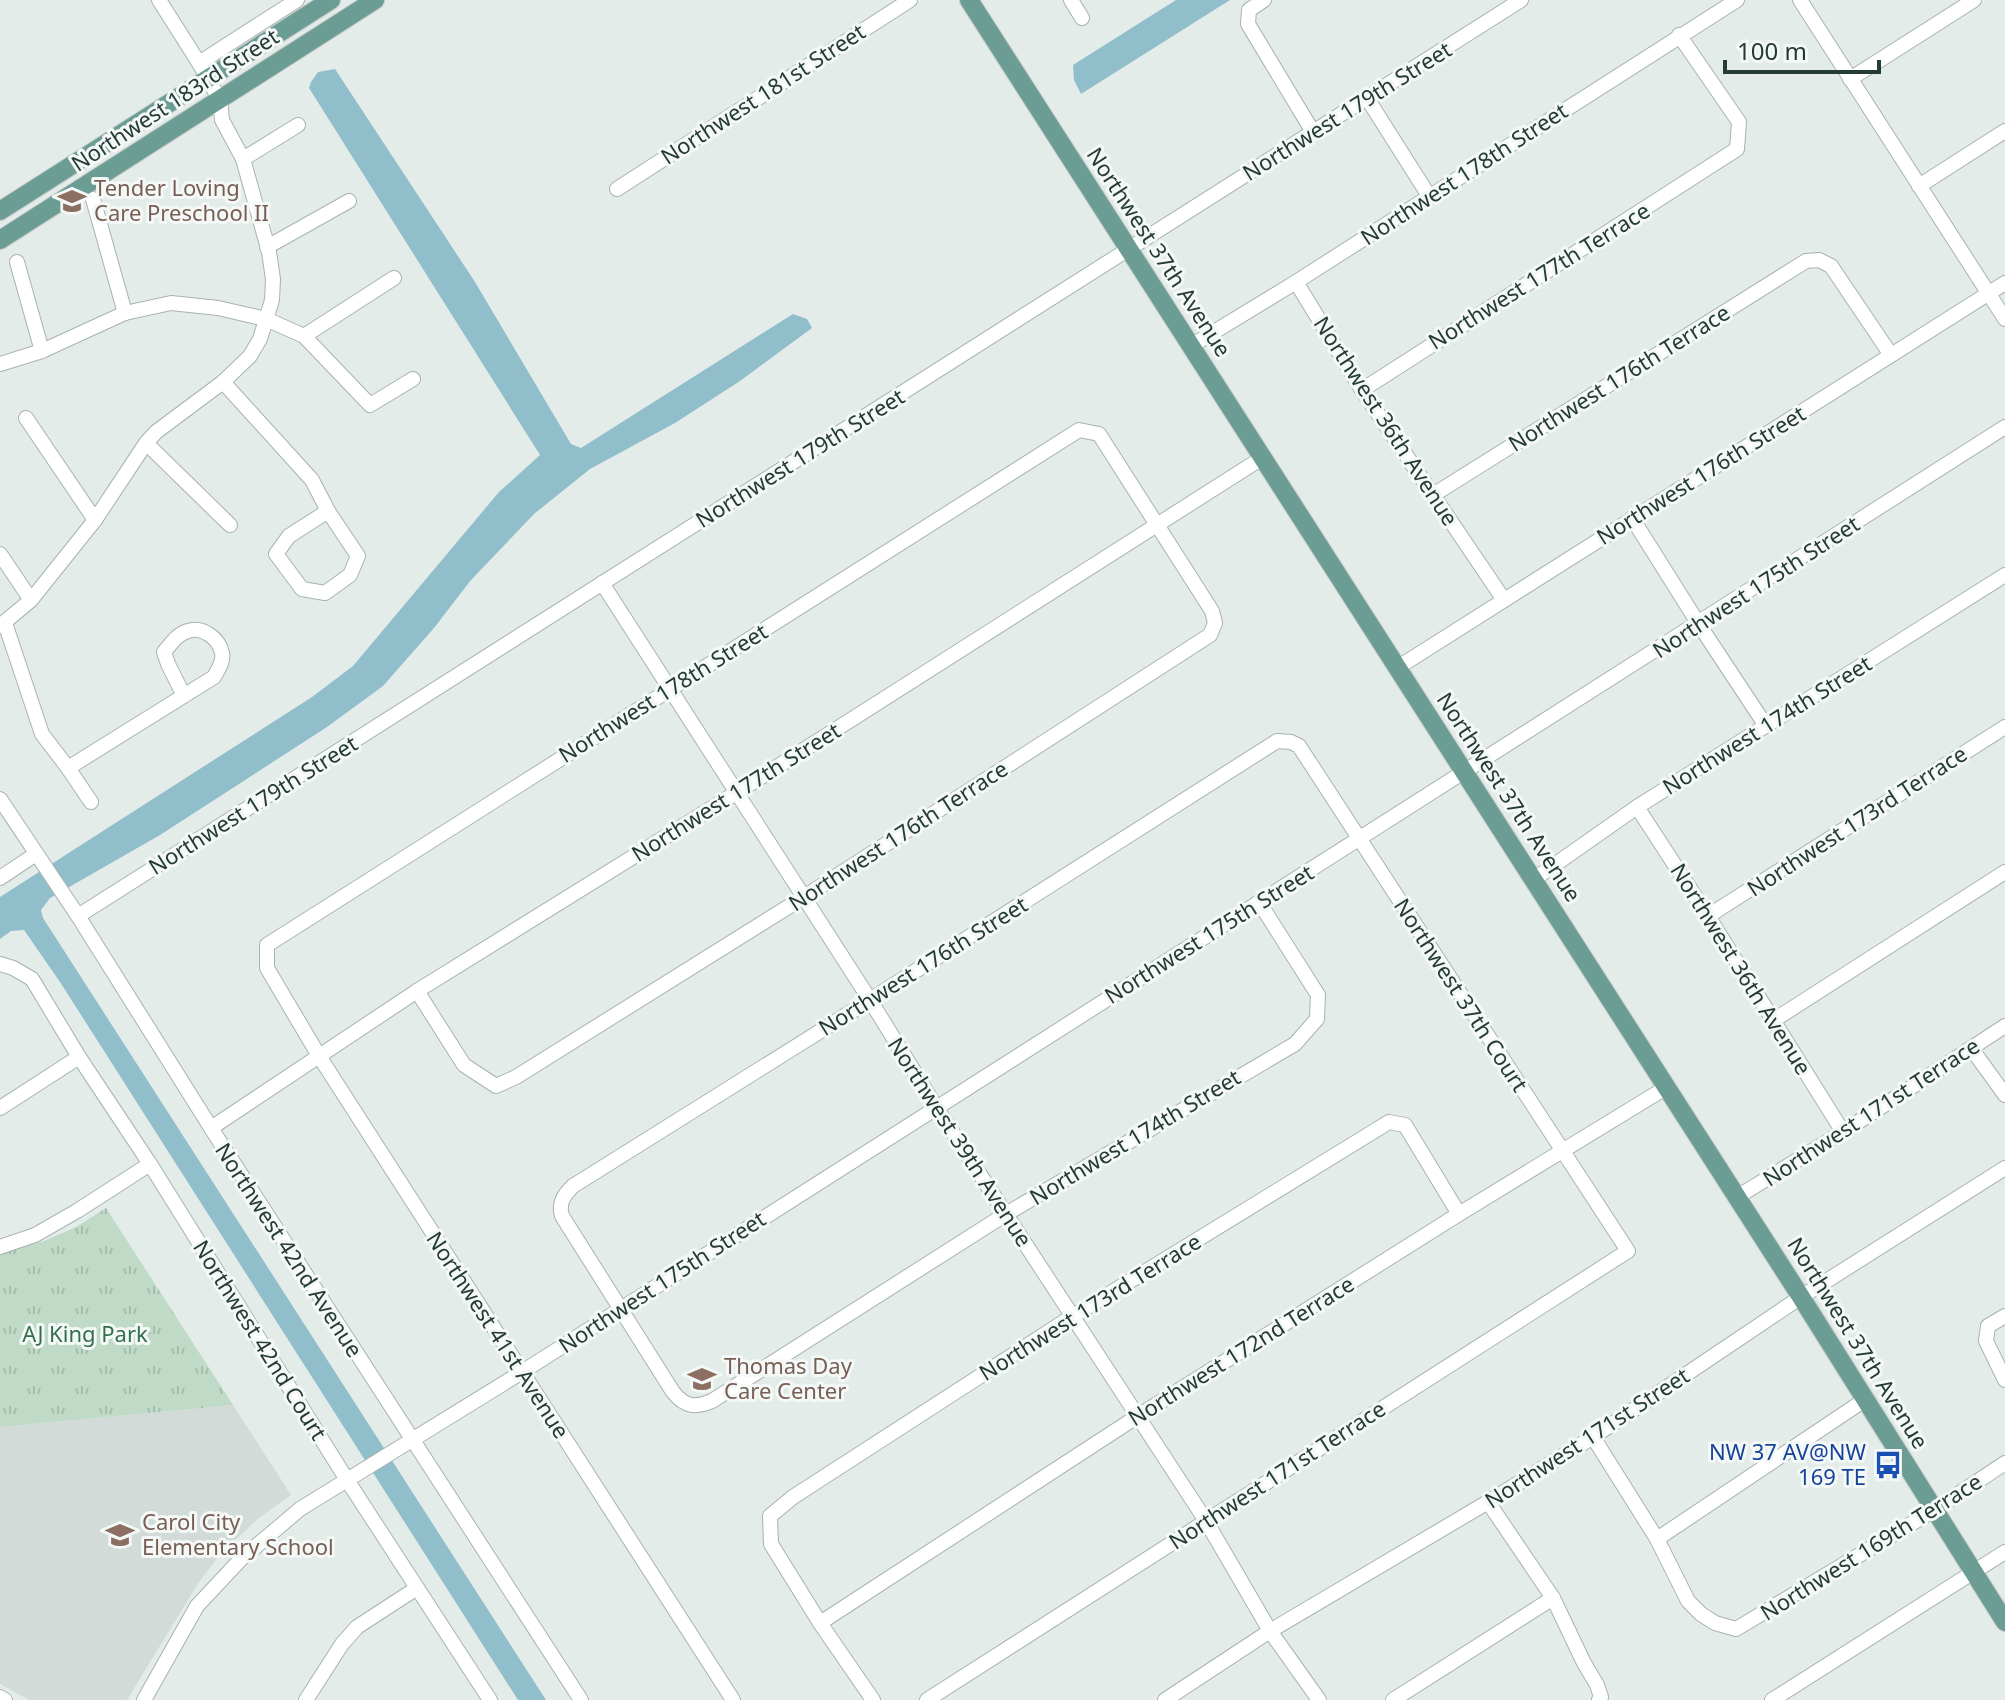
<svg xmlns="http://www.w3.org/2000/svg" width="2005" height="1700" viewBox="0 0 2005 1700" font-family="'Noto Sans',sans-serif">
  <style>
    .built { fill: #d2dbd8 }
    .park { fill: url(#park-tufts) }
    .water { fill: #91becb }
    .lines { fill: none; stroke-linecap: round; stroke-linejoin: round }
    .minor-casing { stroke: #a7b3b0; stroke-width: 16 }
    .major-casing { stroke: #c2c8c7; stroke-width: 20 }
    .minor { stroke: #fff; stroke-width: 14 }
    .major { stroke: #6c9d94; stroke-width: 18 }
    .labels { text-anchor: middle; stroke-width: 6; stroke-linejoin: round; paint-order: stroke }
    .street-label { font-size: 22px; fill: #253b37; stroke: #f4f8f6 }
    .education-label { font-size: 22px; fill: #785e54; stroke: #f4f8f6; text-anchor: start }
    .park-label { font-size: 22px; fill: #336e4e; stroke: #f4f8f6 }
    .transit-label { font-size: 22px; fill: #164399; stroke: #f4f8f6; text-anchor: end }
  </style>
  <defs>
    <pattern id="park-tufts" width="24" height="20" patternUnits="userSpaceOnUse" patternTransform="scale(2)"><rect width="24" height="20" fill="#bfdbc8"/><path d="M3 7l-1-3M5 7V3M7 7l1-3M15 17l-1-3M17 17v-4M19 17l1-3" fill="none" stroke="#a4bdac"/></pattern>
  </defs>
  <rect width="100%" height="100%" fill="#e4ece9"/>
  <path class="built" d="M 233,1405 L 291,1495 L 259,1518 L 221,1553 L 197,1585 L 127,1700 L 29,1700 L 0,1684 L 0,1427 Z"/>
  <path class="park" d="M 106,1208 L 233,1405 L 0,1427 L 0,1252 L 44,1241 L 76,1227 Z"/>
  <g class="water">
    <path d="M 1176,0 L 1230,0 L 1081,94 L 1074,80 L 1073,65 Z"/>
    <path d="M 335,69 L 475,282 L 571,444 L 581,448 L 793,314 L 807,319 L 812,328 L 740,381 L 675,423 L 590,469 L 534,514 L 471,580 L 434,628 L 383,686 L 327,727 L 160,835 L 50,898 L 41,910 L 43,918 L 546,1700 L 518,1700 L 60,982 L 24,930 L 11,931 L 0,939 L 0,897 L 312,697 L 353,666 L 499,492 L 540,455 L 309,88 L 311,82 L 318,72 Z"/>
  </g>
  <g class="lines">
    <defs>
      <g id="minor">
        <path d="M 1071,0 L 1082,18"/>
        <path d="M 1264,0 L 1249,10 L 1248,24 L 1313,132"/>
        <path d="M 1800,0 L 2005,319"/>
        <path d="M 199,63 L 297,0"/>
        <path d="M 1850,79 L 1974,0"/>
        <path d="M 1367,98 L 1429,196"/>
        <path d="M 243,159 L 298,125"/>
        <path d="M 1919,186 L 2005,131"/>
        <path d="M 617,189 L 910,0"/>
        <path d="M 93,199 L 125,313"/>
        <path d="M 267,247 L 349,201"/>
        <path d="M 17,262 L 42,351"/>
        <path d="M 1296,282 L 1362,390 L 1504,600"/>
        <path d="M 304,336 L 394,278"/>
        <path d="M 1191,346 L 1296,282 L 1737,0"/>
        <path d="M 0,364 L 42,351 L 125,313 L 171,303 L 218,308 L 266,319 L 304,336 L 370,405 L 413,379"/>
        <path d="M 223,382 L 312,480 L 328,511"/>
        <path d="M 1362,390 L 1737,149 L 1739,122 L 1679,35"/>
        <path d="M 26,418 L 95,520"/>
        <path d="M 146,443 L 230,525"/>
        <path d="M 1433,495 L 1806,261 L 1819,260 L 1831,266 L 1891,355"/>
        <path d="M 328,511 L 358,556 L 350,575 L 325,593 L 302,589 L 276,554 L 289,536 Z"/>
        <path d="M 1632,518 L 1698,623 L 1766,726"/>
        <path d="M 0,554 L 31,600"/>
        <path d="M 602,583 L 870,1000 L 936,1107 L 1206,1521 L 1270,1631 L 1319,1700"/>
        <path d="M 5,623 L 42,734 L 68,768 L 214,677 C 218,670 224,661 222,653 C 219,638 202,626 188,631 C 177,634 171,644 164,652 L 168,664 L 184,696"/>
        <path d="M 0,626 L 31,600 L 95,520 L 146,443 L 156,432 L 223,382 L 250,356 L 260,339 L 272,300 L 273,279 L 269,252 L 243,159 L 222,120 L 220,100 L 199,63 L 159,0"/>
        <path d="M 1397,668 L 2005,283"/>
        <path d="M 68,768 L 91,802"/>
        <path d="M 0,799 L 78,916 L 211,1128 L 581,1700"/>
        <path d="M 1637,807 L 1708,916 L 1843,1132"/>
        <path d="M 0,878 L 36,854"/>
        <path d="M 1533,880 L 1637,807 L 2005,575"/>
        <path d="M 78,916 L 1521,0"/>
        <path d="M 1708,916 L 2005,727"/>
        <path d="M 0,964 L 13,968 L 32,979 L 79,1057 L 150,1164 L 347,1480 L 490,1700"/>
        <path d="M 417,991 L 464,1065 L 496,1086 L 516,1077 L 804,897 L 1210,635 L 1215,623 L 1212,611 L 1099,434 L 1079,430 L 267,945 L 267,968 L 319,1056 L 733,1700"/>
        <path d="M 1774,1020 L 2005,872"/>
        <path d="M 1971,1048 L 2005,1095"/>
        <path d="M 0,1108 L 79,1057"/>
        <path d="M 211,1128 L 417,991 L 736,793 L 1262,458"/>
        <path d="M 1737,1197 L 1843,1132 L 2005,1026"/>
        <path d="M 0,1247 L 35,1235 L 77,1211 L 150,1164"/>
        <path d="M 2005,1316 L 1988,1326 L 1986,1341 L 2005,1380"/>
        <path d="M 1593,1437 L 1657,1539 L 1688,1601 L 1701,1614 L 1715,1623 L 1736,1629 L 1936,1509 L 2005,1463"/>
        <path d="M 1488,1502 L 1553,1598 L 1584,1663 L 1597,1685 L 1601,1697 L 1599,1700"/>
        <path d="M 1657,1539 L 1866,1399"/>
        <path d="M 820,1623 L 1138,1416 L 1459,1214 L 1667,1087"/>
        <path d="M 0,1697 L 5,1700"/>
        <path d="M 144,1700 L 197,1606 L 241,1559 L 300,1509 L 522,1372 L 2005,427"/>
        <path d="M 306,1700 L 342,1644 L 357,1627 L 417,1588"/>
        <path d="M 873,1700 L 820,1623 L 771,1544 L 770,1516 L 793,1497 L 1073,1316 L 1389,1122 L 1405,1125 L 1459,1214"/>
        <path d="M 927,1700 L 1628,1251 L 1299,746 L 1291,742 L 1277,741 L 870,1000 L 573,1186 C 564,1195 558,1203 562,1216 L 673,1392 C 685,1407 695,1408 712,1401 L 1006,1214 L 1295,1044 L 1317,1019 L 1318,995 L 1259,902"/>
        <path d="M 1165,1700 L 1270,1631 L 1488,1502 L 1593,1437 L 1801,1297 L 2005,1168"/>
        <path d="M 1393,1700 L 1553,1598"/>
        <path d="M 1772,1700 L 2005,1552"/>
      </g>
      <g id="major">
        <path d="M 969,0 L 1801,1297 L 2005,1622"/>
        <path d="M 0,211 L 331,0"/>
        <path d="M 0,240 L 375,0"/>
      </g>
    </defs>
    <use href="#minor" class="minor-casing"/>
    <use href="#major" class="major-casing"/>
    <use href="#minor" class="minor"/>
    <use href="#major" class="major"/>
  </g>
  <defs>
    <symbol id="school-bare" viewBox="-9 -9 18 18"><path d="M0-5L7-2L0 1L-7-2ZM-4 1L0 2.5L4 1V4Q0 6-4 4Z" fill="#8d6e63" stroke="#f4f8f6" stroke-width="2.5" paint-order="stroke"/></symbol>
    <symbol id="bus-bare" viewBox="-9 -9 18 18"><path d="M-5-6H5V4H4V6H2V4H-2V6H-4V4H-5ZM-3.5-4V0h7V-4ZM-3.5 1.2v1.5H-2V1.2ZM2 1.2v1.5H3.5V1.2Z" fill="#1a4fb4" stroke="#f4f8f6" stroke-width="2.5" paint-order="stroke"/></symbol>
  </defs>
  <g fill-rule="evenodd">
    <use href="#school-bare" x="52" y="181" width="40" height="40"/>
    <use href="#school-bare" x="682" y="1359" width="40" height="40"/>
    <use href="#bus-bare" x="1868" y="1445" width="40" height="40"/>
    <use href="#school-bare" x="100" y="1515" width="40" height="40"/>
  </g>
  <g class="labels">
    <g class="street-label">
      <text transform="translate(763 94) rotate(-33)" y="8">Northwest 181st Street</text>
      <text transform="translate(175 100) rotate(-33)" y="8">Northwest 183rd Street</text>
      <text transform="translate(1347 111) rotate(-32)" y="8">Northwest 179th Street</text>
      <text transform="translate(1464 174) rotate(-33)" y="8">Northwest 178th Street</text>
      <text transform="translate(1159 252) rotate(57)" y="8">Northwest 37th Avenue</text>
      <text transform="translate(1539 276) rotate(-32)" y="8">Northwest 177th Terrace</text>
      <text transform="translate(1619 378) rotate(-32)" y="8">Northwest 176th Terrace</text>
      <text transform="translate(1386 421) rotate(57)" y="8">Northwest 36th Avenue</text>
      <text transform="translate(800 458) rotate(-32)" y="8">Northwest 179th Street</text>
      <text transform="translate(1701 475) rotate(-32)" y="8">Northwest 176th Street</text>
      <text transform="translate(1756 587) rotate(-33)" y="8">Northwest 175th Street</text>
      <text transform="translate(663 693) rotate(-32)" y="8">Northwest 178th Street</text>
      <text transform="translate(1767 725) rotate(-32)" y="8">Northwest 174th Street</text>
      <text transform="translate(736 792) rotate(-32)" y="8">Northwest 177th Street</text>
      <text transform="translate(1509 797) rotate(57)" y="8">Northwest 37th Avenue</text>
      <text transform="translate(253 805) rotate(-32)" y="8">Northwest 179th Street</text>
      <text transform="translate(1857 821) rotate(-33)" y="8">Northwest 173rd Terrace</text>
      <text transform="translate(898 836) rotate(-33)" y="8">Northwest 176th Terrace</text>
      <text transform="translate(1209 934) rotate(-32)" y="8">Northwest 175th Street</text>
      <text transform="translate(923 966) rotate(-32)" y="8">Northwest 176th Street</text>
      <text transform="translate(1741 969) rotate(58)" y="8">Northwest 36th Avenue</text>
      <text transform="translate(1461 995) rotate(57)" y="8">Northwest 37th Court</text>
      <text transform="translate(1871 1112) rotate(-33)" y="8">Northwest 171st Terrace</text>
      <text transform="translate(1135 1137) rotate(-31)" y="8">Northwest 174th Street</text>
      <text transform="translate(960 1142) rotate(57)" y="8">Northwest 39th Avenue</text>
      <text transform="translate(289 1250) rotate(57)" y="8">Northwest 42nd Avenue</text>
      <text transform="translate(662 1282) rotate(-33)" y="8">Northwest 175th Street</text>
      <text transform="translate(1090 1307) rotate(-32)" y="8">Northwest 173rd Terrace</text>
      <text transform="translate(498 1335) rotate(57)" y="8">Northwest 41st Avenue</text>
      <text transform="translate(260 1340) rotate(58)" y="8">Northwest 42nd Court</text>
      <text transform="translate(1858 1343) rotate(58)" y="8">Northwest 37th Avenue</text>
      <text transform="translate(1241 1351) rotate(-32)" y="8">Northwest 172nd Terrace</text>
      <text transform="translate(1587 1438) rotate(-33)" y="8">Northwest 171st Street</text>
      <text transform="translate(1277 1475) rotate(-33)" y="8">Northwest 171st Terrace</text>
      <text transform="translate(1871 1547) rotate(-32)" y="8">Northwest 169th Terrace</text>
    </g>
    <g class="education-label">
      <text x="94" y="196">Tender Loving<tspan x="94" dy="25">Care Preschool II</tspan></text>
      <text x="724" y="1374">Thomas Day<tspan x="724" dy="25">Care Center</tspan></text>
      <text x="142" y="1530">Carol City<tspan x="142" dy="25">Elementary School</tspan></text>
    </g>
    <g class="park-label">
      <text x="85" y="1342">AJ King Park</text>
    </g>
    <g class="transit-label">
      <text x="1866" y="1460">NW 37 AV@NW<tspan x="1866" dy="25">169 TE</tspan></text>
    </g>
  </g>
  <path d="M1725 60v12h154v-12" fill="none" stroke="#253b37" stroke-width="4"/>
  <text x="1737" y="60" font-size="24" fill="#253b37" stroke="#f4f8f6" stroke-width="6" paint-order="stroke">100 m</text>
</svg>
